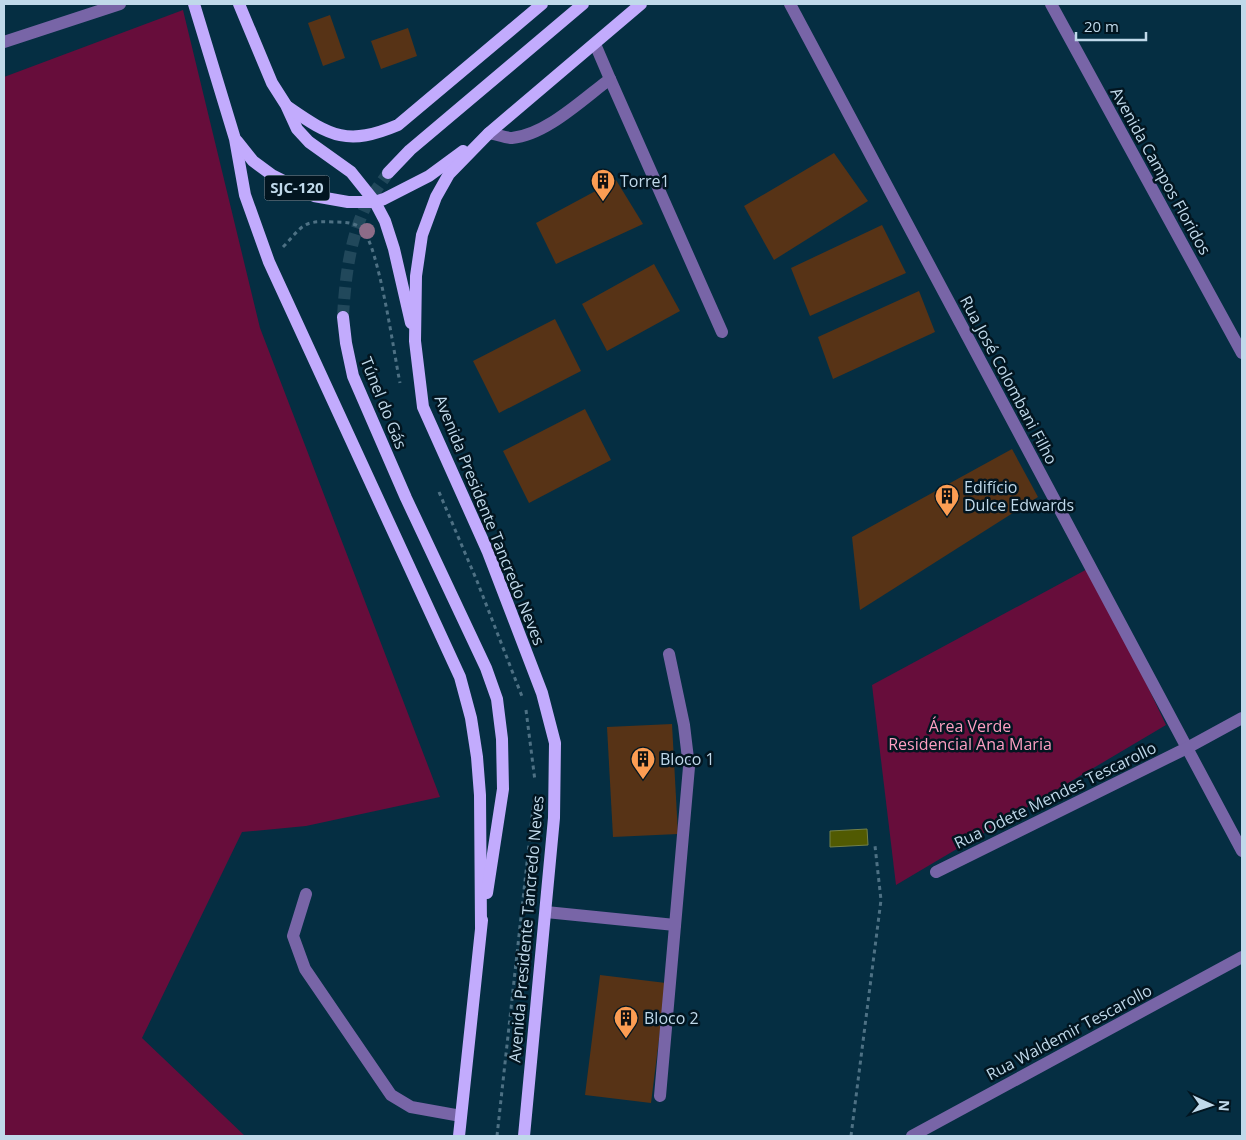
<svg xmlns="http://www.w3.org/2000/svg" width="1246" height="1140" viewBox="0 0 1246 1140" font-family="'Open Sans',sans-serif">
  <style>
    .green { fill: #670d3b }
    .water { fill: #515a02; stroke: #728048 }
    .building { fill: #573316 }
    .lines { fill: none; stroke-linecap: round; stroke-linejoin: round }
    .major-tunnel { stroke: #21485b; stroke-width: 12; stroke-dasharray: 12 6; stroke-linecap: butt }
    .path { stroke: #4e7184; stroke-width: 3; stroke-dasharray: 4 4; stroke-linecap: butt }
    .minor { stroke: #7865a7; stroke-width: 12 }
    .major { stroke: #c2abfd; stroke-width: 12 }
    .tree { fill: #8d6c88 }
    .labels { text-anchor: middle; stroke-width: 5; stroke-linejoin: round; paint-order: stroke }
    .shield { fill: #021520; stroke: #879ead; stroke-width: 1 }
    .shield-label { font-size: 15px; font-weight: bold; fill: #c0d9ea }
    .street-label { font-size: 16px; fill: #c0d9ea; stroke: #021520 }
    .poi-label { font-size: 16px; fill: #c0d9ea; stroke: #021520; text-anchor: start }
    .park-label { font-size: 16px; fill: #fd9fc2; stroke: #021520 }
  </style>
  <rect width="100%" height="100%" fill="#052e42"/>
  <g class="green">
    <path d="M 183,10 L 260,328 L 440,797 L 306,826 L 242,832 L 142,1038 L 245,1136 L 4,1136 L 4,77 Z"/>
    <path d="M 1091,567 L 1166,725 L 896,885 L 872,685 Z"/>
  </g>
  <path class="water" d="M 867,829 L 868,845 L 830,847 L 830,831 Z"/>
  <g class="building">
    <path d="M 330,15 L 345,58 L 323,66 L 308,23 Z"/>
    <path d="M 408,28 L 417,56 L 381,69 L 371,41 Z"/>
    <path d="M 834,153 L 868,201 L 774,260 L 744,206 Z"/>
    <path d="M 616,180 L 643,224 L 556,264 L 536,223 Z"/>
    <path d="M 882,225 L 906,273 L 810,316 L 791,268 Z"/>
    <path d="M 654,264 L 680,311 L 607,351 L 582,304 Z"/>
    <path d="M 919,291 L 935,332 L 833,379 L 818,337 Z"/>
    <path d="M 555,319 L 581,371 L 499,413 L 473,361 Z"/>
    <path d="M 585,409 L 611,460 L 529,503 L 503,451 Z"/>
    <path d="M 1012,449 L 1038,497 L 860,610 L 852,537 Z"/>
    <path d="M 672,724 L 678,834 L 613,837 L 607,727 Z"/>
    <path d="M 600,975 L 666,983 L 651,1103 L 585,1095 Z"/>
  </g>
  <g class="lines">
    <path class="major-tunnel" d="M 343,317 C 345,281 349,245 363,212 C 369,198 380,185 388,173"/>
    <g class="path">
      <path d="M 283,247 C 303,226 302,220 333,222 C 343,222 355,222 362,229 C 379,246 394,354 400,383"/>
      <path d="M 439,492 L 477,581 L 523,699"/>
      <path d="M 526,710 L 535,781"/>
      <path d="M 497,1136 L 534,799"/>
      <path d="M 851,1136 L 881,900 L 875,846"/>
    </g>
    <g class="minor">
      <path d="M 790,4 L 1242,851"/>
      <path d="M 1051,4 L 1242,353"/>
      <path d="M 4,42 L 120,4"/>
      <path d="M 610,79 L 722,332"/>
      <path d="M 489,133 C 496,134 505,138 512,138 C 546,135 583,99 610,79 L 595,44"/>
      <path d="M 936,872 L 1187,748 L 1242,718"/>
      <path d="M 306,894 L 293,936 L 305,969 L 391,1095 L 411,1107 L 461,1116"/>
      <path d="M 546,912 L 675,925"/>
      <path d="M 660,1096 L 689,767 L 684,725 L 669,654"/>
      <path d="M 912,1136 L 1242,957"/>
    </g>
    <g class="major">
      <path d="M 194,4 L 235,139 L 245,195 L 269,262 L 460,677 L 471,718 L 477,757 L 480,795 L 481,927"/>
      <path d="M 239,4 L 272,83 L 286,105 L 297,129 L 309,142 L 351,172 L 375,202 L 385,221 L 394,249 L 411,323"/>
      <path d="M 288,107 C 331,137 348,146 398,125 L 542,4"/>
      <path d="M 237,141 L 253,161 L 272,175 L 314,196 L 348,202 L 375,202 L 384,199 L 429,176 L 463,151"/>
      <path d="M 388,173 L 410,150 L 583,4"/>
      <path d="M 343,317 L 346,343 L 353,376 L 406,498 L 486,668 L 497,699 L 502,739 L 503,789 L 487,893"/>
      <path d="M 459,1136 L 482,920"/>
      <path d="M 524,1136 L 554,818 L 555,743 L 542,693 L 488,552 L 423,407 L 415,341 L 416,276 L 422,235 L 436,197 L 449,174 L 489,133 L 641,4"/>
    </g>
  </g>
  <circle class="tree" cx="367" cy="231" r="8"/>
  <defs>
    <symbol id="building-pin" viewBox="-11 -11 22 30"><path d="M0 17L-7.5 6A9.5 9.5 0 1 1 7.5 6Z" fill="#fc9d53" stroke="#021520"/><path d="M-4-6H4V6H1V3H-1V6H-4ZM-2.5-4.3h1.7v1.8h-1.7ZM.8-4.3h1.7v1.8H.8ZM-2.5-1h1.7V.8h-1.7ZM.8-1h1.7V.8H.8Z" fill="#111"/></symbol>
  </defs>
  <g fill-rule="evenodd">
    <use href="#building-pin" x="589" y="167" width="28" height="38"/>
    <use href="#building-pin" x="933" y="482" width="28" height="38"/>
    <use href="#building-pin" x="629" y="745" width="28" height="38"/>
    <use href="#building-pin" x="612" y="1004" width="28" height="38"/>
  </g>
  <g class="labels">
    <rect class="shield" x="264.5" y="175.5" width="65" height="25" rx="4"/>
    <g class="shield-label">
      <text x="297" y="193">SJC-120</text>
    </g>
    <g class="street-label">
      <text transform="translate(1161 171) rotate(61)" y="6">Avenida Campos Floridos</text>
      <text transform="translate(1009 380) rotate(62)" y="6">Rua José Colombani Filho</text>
      <text transform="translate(384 403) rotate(68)" y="6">Túnel do Gás</text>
      <text transform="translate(490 520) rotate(68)" y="6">Avenida Presidente Tancredo Neves</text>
      <text transform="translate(1055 795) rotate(-26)" y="6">Rua Odete Mendes Tescarollo</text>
      <text transform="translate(526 929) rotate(-85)" y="6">Avenida Presidente Tancredo Neves</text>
      <text transform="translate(1069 1032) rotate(-28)" y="6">Rua Waldemir Tescarollo</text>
    </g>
    <g class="poi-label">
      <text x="620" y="187">Torre1</text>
      <text x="964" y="493">Edifício<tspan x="964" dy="18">Dulce Edwards</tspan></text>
      <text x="660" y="765">Bloco 1</text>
      <text x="644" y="1024">Bloco 2</text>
    </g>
    <g class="park-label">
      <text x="970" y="732">Área Verde<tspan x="970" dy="18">Residencial Ana Maria</tspan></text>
    </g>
  </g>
  <rect width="1246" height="1140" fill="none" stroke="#c0d9ea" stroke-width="10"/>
  <g transform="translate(1211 1105) rotate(93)" stroke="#021520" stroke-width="4" paint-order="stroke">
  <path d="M0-4L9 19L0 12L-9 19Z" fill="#c0d9ea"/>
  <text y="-8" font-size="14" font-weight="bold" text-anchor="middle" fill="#c0d9ea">N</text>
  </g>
  <path d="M1076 32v8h70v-8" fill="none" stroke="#c0d9ea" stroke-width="2.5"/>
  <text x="1084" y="32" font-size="15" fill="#c0d9ea" stroke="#021520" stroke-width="4" paint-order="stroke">20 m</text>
</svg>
